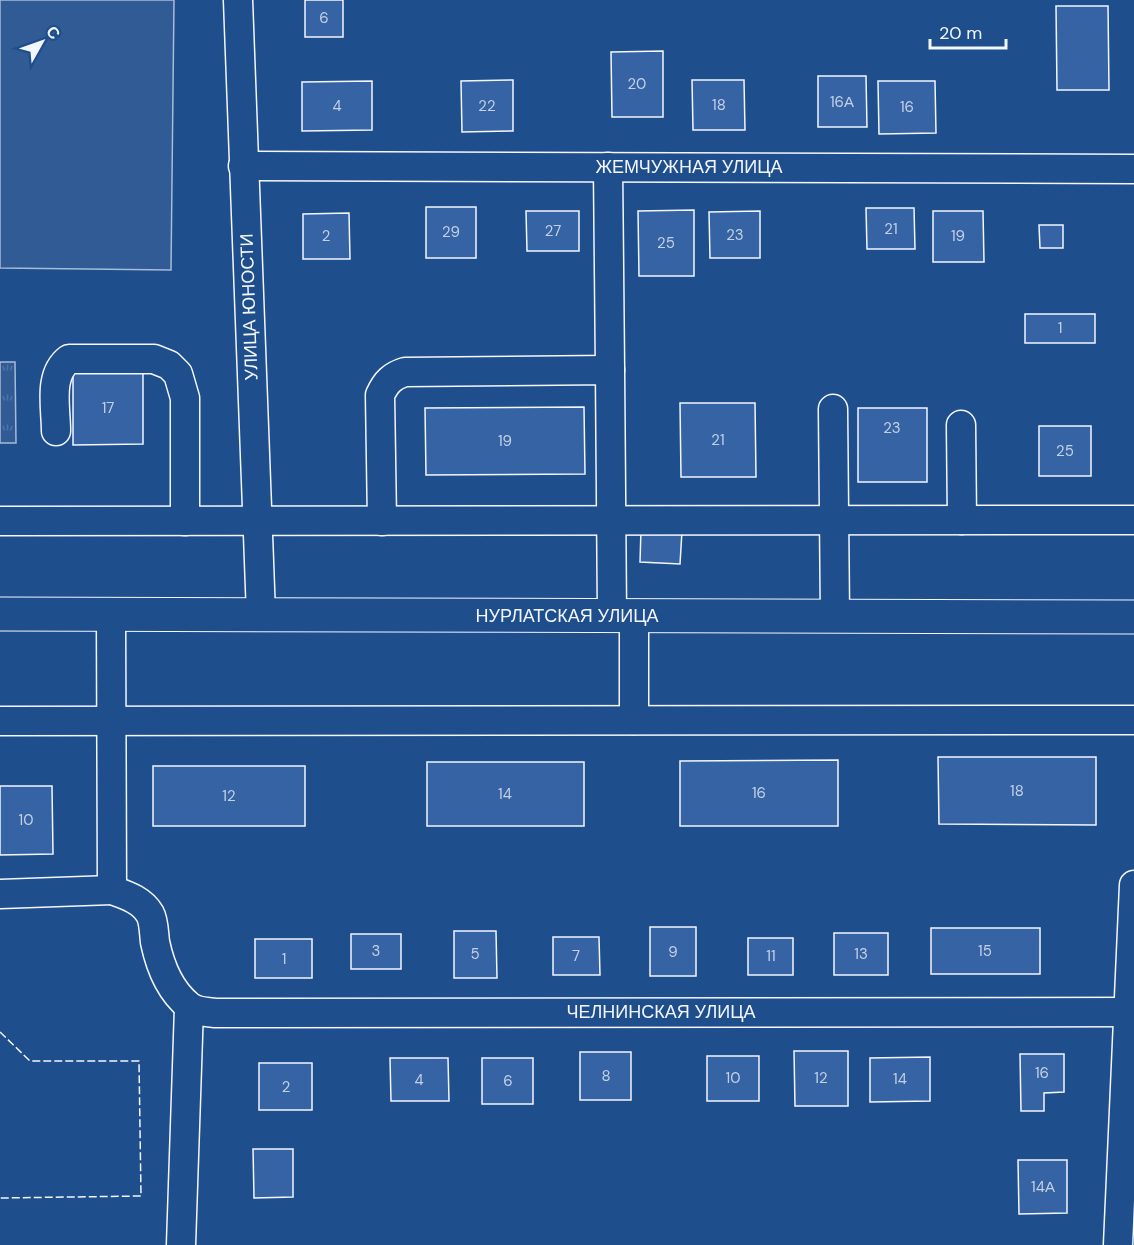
<svg xmlns="http://www.w3.org/2000/svg" width="1134" height="1245" viewBox="0 0 1134 1245" font-family="'DM Sans',sans-serif">
  <style>
    .built { fill: #305b95; stroke: #a8bbd7; stroke-width: 1.5 }
    .park { fill: url(#park-tufts); stroke: #a8bbd7; stroke-width: 1.5 }
    .building { fill: #3563a3; stroke: #f2f6ff; stroke-width: 1.5 }
    .lines { fill: none; stroke-linecap: round; stroke-linejoin: round }
    .minor-casing { stroke: #f2f6ff; stroke-width: 31 }
    .major-casing { stroke: #f2f6ff; stroke-width: 35 }
    .minor { stroke: #1f4e8c; stroke-width: 28 }
    .major { stroke: #1f4e8c; stroke-width: 33 }
    .fence { stroke: #f2f6ff; stroke-width: 1.5; stroke-dasharray: 8 3; stroke-linecap: butt }
    .labels { text-anchor: middle; stroke-width: 4.5; stroke-linejoin: round; paint-order: stroke }
    .number-label { font-size: 15px; fill: #c3d1e8 }
    .street-label { font-size: 18px; fill: #f2f6ff; stroke: #1f4e8c }
  </style>
  <defs>
    <pattern id="park-tufts" width="24" height="20" patternUnits="userSpaceOnUse" patternTransform="scale(1.5)"><rect width="24" height="20" fill="#305b95"/><path d="M3 7l-1-3M5 7V3M7 7l1-3M15 17l-1-3M17 17v-4M19 17l1-3" fill="none" stroke="#4e73a5"/></pattern>
  </defs>
  <rect width="100%" height="100%" fill="#1f4e8c"/>
  <path class="built" d="M 0,0 L 174,0 L 171,270 L 0,268 Z"/>
  <path class="park" d="M 0,362 L 15,362 L 16,443 L 0,443 Z"/>
  <g class="building">
    <rect x="305" y="0" width="38" height="37"/>
    <path d="M 1056,6 L 1108,6 L 1109,90 L 1057,90 Z"/>
    <path d="M 663,51 L 663,117 L 612,117 L 611,52 Z"/>
    <path d="M 818,76 L 866,76 L 867,127 L 818,127 Z"/>
    <path d="M 513,80 L 513,131 L 462,132 L 461,81 Z"/>
    <path d="M 692,80 L 744,80 L 745,130 L 693,130 Z"/>
    <path d="M 372,81 L 372,130 L 302,131 L 302,82 Z"/>
    <path d="M 878,81 L 935,81 L 936,133 L 879,134 Z"/>
    <rect x="426" y="207" width="50" height="51"/>
    <path d="M 866,208 L 914,208 L 915,249 L 867,249 Z"/>
    <path d="M 694,210 L 694,276 L 639,276 L 638,211 Z"/>
    <path d="M 526,211 L 579,211 L 579,251 L 527,251 Z"/>
    <path d="M 760,211 L 760,258 L 710,258 L 709,212 Z"/>
    <path d="M 933,211 L 983,211 L 984,262 L 933,262 Z"/>
    <path d="M 349,213 L 350,259 L 303,259 L 303,214 Z"/>
    <path d="M 1039,225 L 1063,225 L 1063,248 L 1040,248 Z"/>
    <rect x="1025" y="314" width="70" height="29"/>
    <path d="M 73,371 L 143,371 L 143,444 L 73,445 Z"/>
    <path d="M 680,403 L 755,403 L 756,477 L 681,477 Z"/>
    <path d="M 584,407 L 585,474 L 426,475 L 425,408 Z"/>
    <rect x="858" y="408" width="69" height="74"/>
    <rect x="1039" y="426" width="52" height="50"/>
    <path d="M 641,529 L 682,531 L 680,564 L 640,562 Z"/>
    <path d="M 938,757 L 1096,757 L 1096,825 L 939,824 Z"/>
    <path d="M 838,760 L 838,826 L 680,826 L 680,761 Z"/>
    <rect x="427" y="762" width="157" height="64"/>
    <rect x="153" y="766" width="152" height="60"/>
    <path d="M 0,786 L 52,786 L 53,854 L 0,855 Z"/>
    <rect x="650" y="927" width="46" height="49"/>
    <rect x="931" y="928" width="109" height="46"/>
    <path d="M 454,931 L 496,931 L 497,978 L 454,978 Z"/>
    <rect x="834" y="933" width="54" height="42"/>
    <rect x="351" y="934" width="50" height="35"/>
    <path d="M 553,937 L 599,937 L 600,975 L 553,975 Z"/>
    <rect x="748" y="938" width="45" height="37"/>
    <rect x="255" y="939" width="57" height="39"/>
    <path d="M 794,1051 L 848,1051 L 848,1106 L 795,1106 Z"/>
    <rect x="580" y="1052" width="51" height="48"/>
    <path d="M 1020,1054 L 1064,1054 L 1064,1092 L 1044,1093 L 1044,1111 L 1021,1111 Z"/>
    <rect x="707" y="1056" width="52" height="45"/>
    <path d="M 930,1057 L 930,1101 L 870,1102 L 870,1058 Z"/>
    <path d="M 390,1058 L 448,1058 L 449,1101 L 391,1101 Z"/>
    <rect x="482" y="1058" width="51" height="46"/>
    <rect x="259" y="1063" width="53" height="47"/>
    <path d="M 253,1149 L 293,1149 L 293,1197 L 254,1198 Z"/>
    <path d="M 1018,1160 L 1067,1160 L 1067,1213 L 1019,1214 Z"/>
  </g>
  <g class="lines">
    <defs>
      <g id="minor">
        <path d="M 238,0 L 261,615"/>
        <path d="M 243,166 L 1134,169"/>
        <path d="M 608,167 L 610,370"/>
        <path d="M 833,409 L 835,616"/>
        <path d="M 961,425 L 962,520"/>
        <path d="M 56,431 C 56,407 48,375 69,359 L 154,359 L 169,365 L 178,374 L 185,398 L 185,521"/>
        <path d="M 0,521 L 1134,520"/>
        <path d="M 382,521 L 380,395 C 386,382 392,376 405,372 L 610,370 L 612,616"/>
        <path d="M 111,615 L 112,890 C 126,895 142,900 150,914 C 154,921 154,934 155,942 C 160,966 169,990 189,1006 C 196,1012 207,1012 215,1013 L 1134,1012"/>
        <path d="M 634,616 L 634,720"/>
        <path d="M 0,721 L 1134,720"/>
        <path d="M 0,894 L 112,890"/>
        <path d="M 181,1245 L 189,1007"/>
        <path d="M 1118,1245 L 1134,885"/>
      </g>
      <path id="major" d="M 0,614 L 1134,617"/>
    </defs>
    <use href="#minor" class="minor-casing"/>
    <use href="#major" class="major-casing"/>
    <use href="#minor" class="minor"/>
    <use href="#major" class="major"/>
    <path class="fence" d="M 0,1032 L 30,1061 L 139,1061 L 141,1196 L 0,1198"/>
  </g>
  <g class="labels">
    <g class="number-label">
      <text x="324" y="23">6</text>
      <text x="637" y="89">20</text>
      <text x="842" y="107">16А</text>
      <text x="719" y="110">18</text>
      <text x="337" y="111">4</text>
      <text x="487" y="111">22</text>
      <text x="907" y="112">16</text>
      <text x="891" y="234">21</text>
      <text x="553" y="236">27</text>
      <text x="451" y="237">29</text>
      <text x="735" y="240">23</text>
      <text x="326" y="241">2</text>
      <text x="958" y="241">19</text>
      <text x="666" y="248">25</text>
      <text x="1060" y="333">1</text>
      <text x="108" y="413">17</text>
      <text x="892" y="433">23</text>
      <text x="718" y="445">21</text>
      <text x="505" y="446">19</text>
      <text x="1065" y="456">25</text>
      <text x="1017" y="796">18</text>
      <text x="759" y="798">16</text>
      <text x="505" y="799">14</text>
      <text x="229" y="801">12</text>
      <text x="26" y="825">10</text>
      <text x="376" y="956">3</text>
      <text x="985" y="956">15</text>
      <text x="673" y="957">9</text>
      <text x="475" y="959">5</text>
      <text x="861" y="959">13</text>
      <text x="576" y="961">7</text>
      <text x="771" y="961">11</text>
      <text x="284" y="964">1</text>
      <text x="1042" y="1078">16</text>
      <text x="606" y="1081">8</text>
      <text x="733" y="1083">10</text>
      <text x="821" y="1083">12</text>
      <text x="900" y="1084">14</text>
      <text x="419" y="1085">4</text>
      <text x="508" y="1086">6</text>
      <text x="286" y="1092">2</text>
      <text x="1043" y="1192">14А</text>
    </g>
    <g class="street-label">
      <text x="689" y="173">ЖЕМЧУЖНАЯ УЛИЦА</text>
      <text transform="translate(249 307) rotate(-92)" y="6">УЛИЦА ЮНОСТИ</text>
      <text x="567" y="622">НУРЛАТСКАЯ УЛИЦА</text>
      <text x="661" y="1018">ЧЕЛНИНСКАЯ УЛИЦА</text>
    </g>
  </g>
  <g transform="translate(42 42) rotate(50)" stroke="#1f4e8c" stroke-width="4.5" paint-order="stroke">
  <path d="M0-4.5L10 22L0 15L-10 22Z" fill="#f2f6ff"/>
  <text y="-9" font-size="16" font-weight="bold" text-anchor="middle" fill="#f2f6ff">С</text>
  </g>
  <path d="M930 39v9h76v-9" fill="none" stroke="#f2f6ff" stroke-width="3"/>
  <text x="939" y="39" font-size="18" fill="#f2f6ff" stroke="#1f4e8c" stroke-width="4.5" paint-order="stroke">20 m</text>
</svg>
